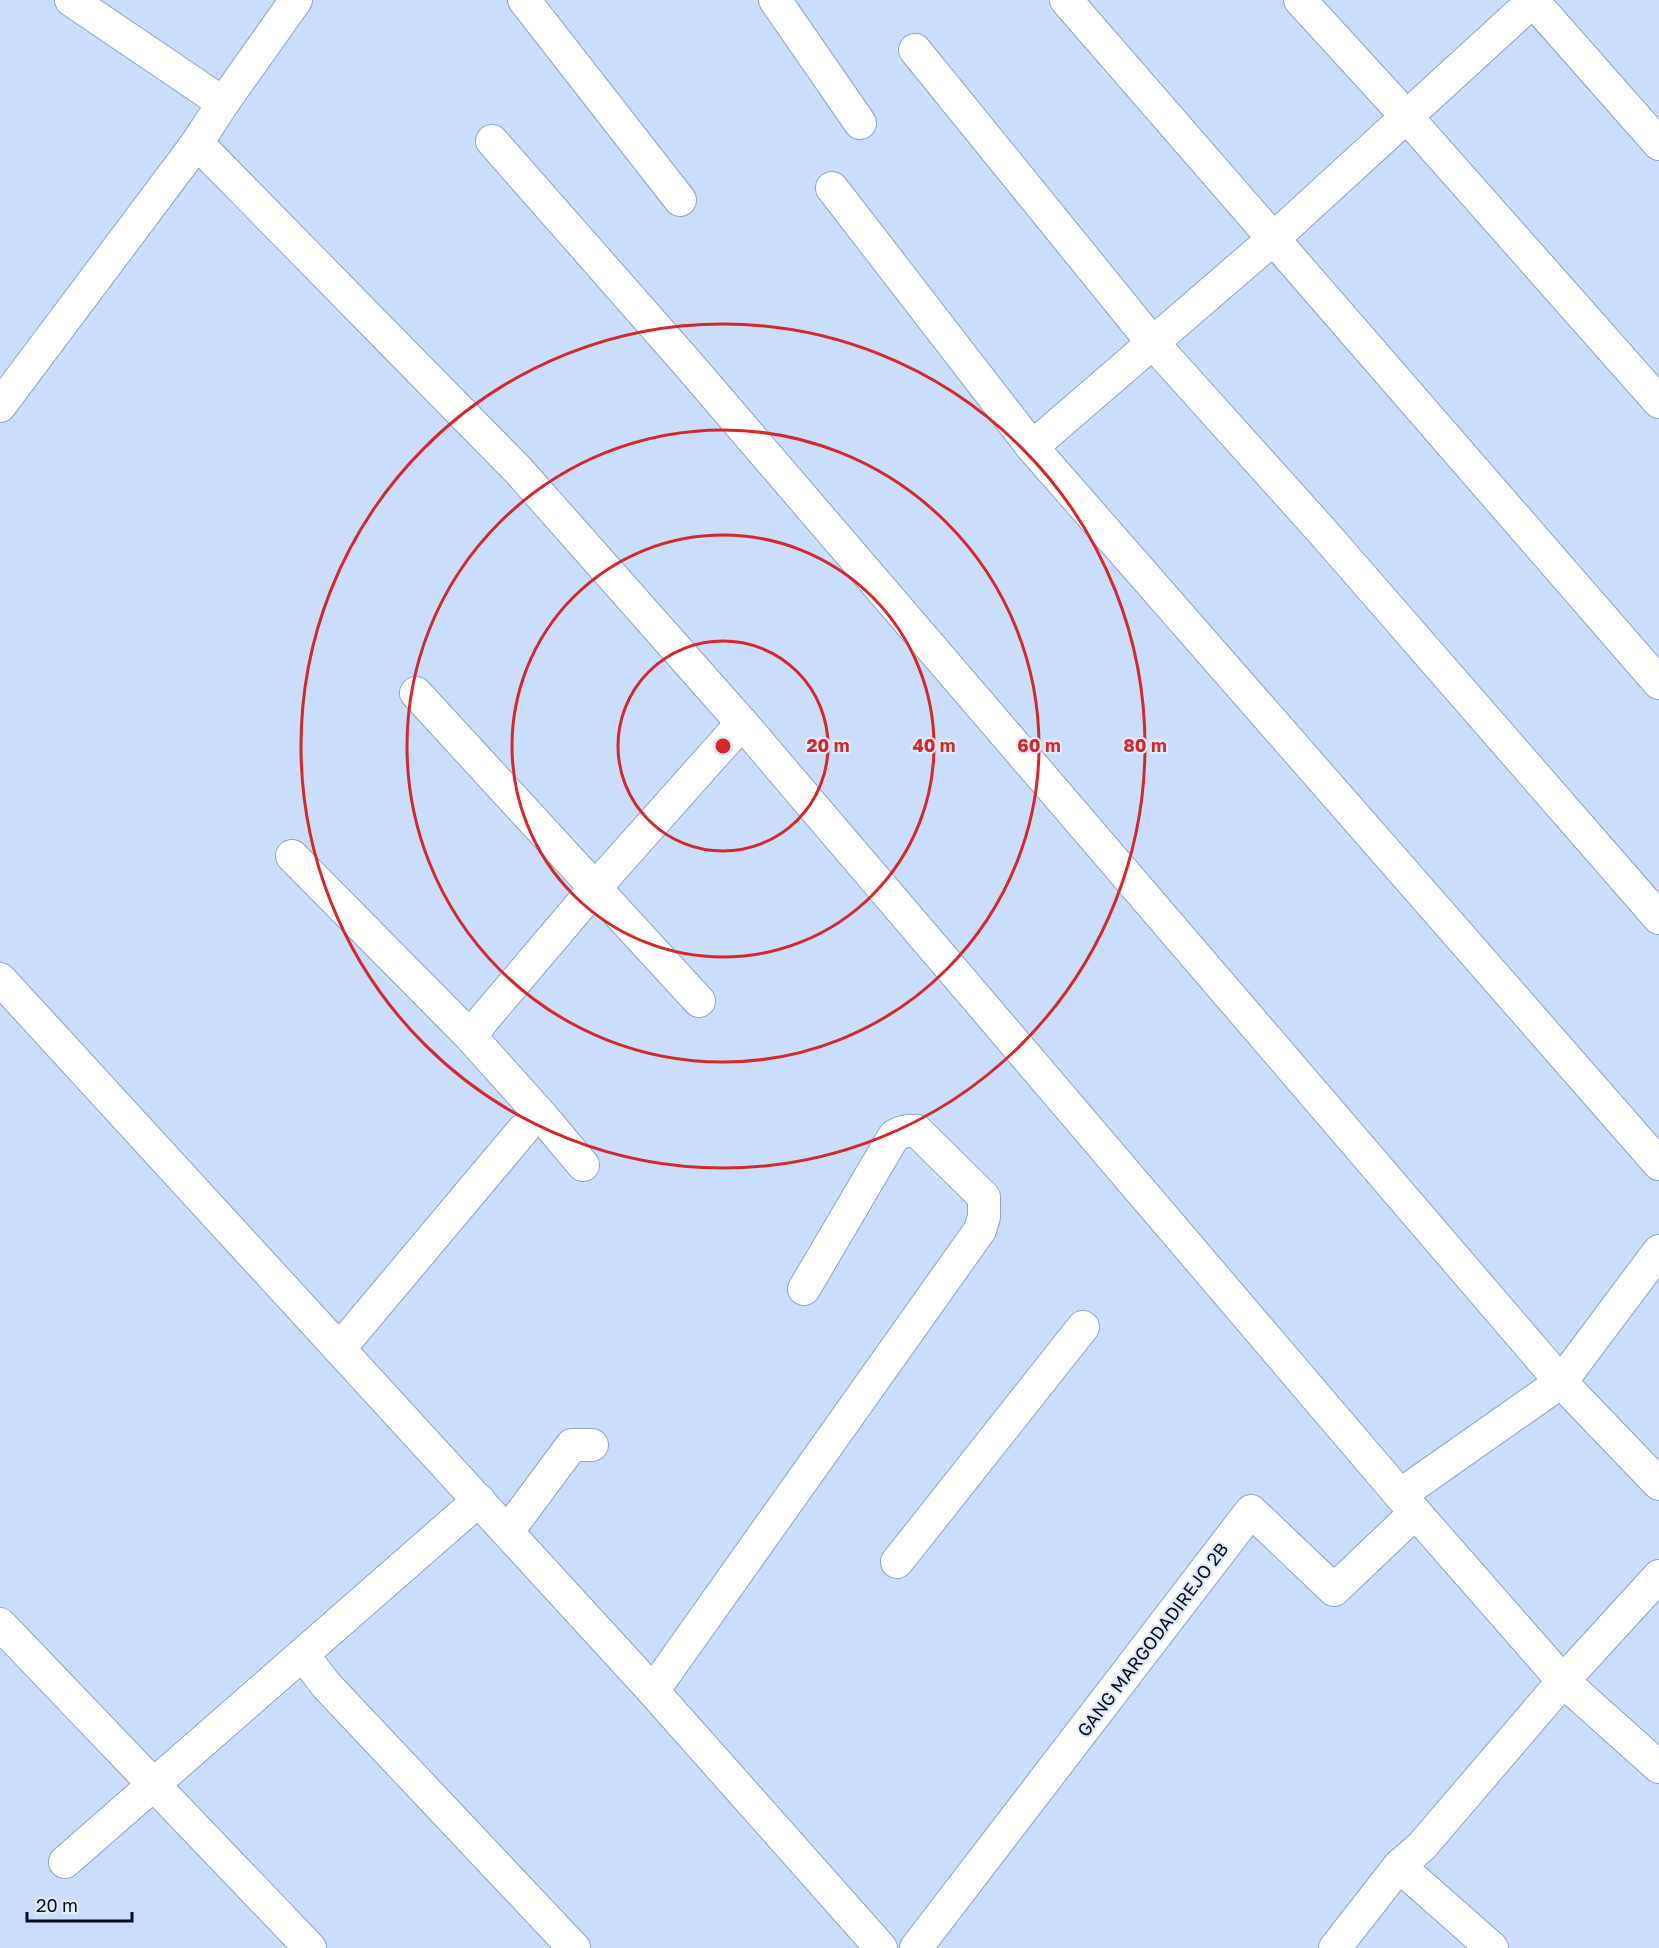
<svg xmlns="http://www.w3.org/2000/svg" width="1659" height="1948" viewBox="0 0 1659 1948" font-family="'Golos Text',sans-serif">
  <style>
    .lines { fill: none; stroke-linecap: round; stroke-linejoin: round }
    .street-casing { stroke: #8ea5ca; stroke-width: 34 }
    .street { stroke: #fff; stroke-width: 32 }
    .ring { fill: none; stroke: #d62828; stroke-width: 3 }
    .labels { text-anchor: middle; stroke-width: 4.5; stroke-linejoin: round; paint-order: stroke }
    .street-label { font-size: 18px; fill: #060d1a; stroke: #e0eafa }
    .centre { fill: #d62828; stroke: #e0eafa; stroke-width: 3 }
    .ring-label { font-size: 18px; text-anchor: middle; font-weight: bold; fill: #d62828; stroke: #e0eafa; stroke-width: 4.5; stroke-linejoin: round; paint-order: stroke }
  </style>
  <rect width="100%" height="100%" fill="#caddfd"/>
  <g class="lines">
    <defs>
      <g id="street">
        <path d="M 524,0 L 680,200"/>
        <path d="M 775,0 L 860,123"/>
        <path d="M 1066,0 L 1659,683"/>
        <path d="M 1300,0 L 1407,117 L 1659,402"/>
        <path d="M 1532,0 L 1659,144"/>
        <path d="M 915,50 L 1152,342 L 1321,530 L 1659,918"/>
        <path d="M 223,103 L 296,0"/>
        <path d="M 492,141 L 688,364 L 1561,1382 L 1659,1484"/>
        <path d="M 197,143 L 519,471 L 742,723 L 1400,1495"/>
        <path d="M 832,188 L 1032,447 L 1659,1164"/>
        <path d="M 0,406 L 197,143 L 223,103 L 71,0"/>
        <path d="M 1032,447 L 1273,239 L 1534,0"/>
        <path d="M 416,693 L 699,1001"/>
        <path d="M 292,856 L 471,1037 L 483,1020 L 595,888 L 742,723"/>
        <path d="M 0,979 L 653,1691 L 881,1948"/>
        <path d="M 471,1037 L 541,1115 L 583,1165"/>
        <path d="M 1659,1251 L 1561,1382 L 1400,1495 L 1563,1681 L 1659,1767"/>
        <path d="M 340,1348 L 523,1130"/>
        <path d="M 508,1531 L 572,1445 L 592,1445"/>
        <path d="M 897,1562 L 1083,1327"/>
        <path d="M 0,1624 L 310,1948"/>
        <path d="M 303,1655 L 326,1685 L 574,1948"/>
        <path d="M 653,1691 L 980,1230 L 984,1217 L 984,1197 L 917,1131 C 908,1130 902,1131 894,1136 L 804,1289"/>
        <path d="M 65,1862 L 479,1500"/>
        <path d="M 1399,1866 L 1492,1948"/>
        <path d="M 916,1948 L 1251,1511 L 1334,1590 L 1415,1513"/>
        <path d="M 1335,1948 L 1399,1866 L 1422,1846 L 1563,1681 L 1659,1576"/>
      </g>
    </defs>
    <use href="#street" class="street-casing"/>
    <use href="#street" class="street"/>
  </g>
  <g class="ring">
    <circle cx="723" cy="746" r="105"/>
    <circle cx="723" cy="746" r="211"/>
    <circle cx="723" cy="746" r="316"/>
    <circle cx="723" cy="746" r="422"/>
  </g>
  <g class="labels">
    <g class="street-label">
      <text transform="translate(1153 1640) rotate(-53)" y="6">GANG MARGODADIREJO 2B</text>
    </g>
  </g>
  <circle cx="723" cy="746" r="9" class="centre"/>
  <g class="ring-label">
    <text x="828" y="752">20 m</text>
    <text x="934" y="752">40 m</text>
    <text x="1039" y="752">60 m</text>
    <text x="1145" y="752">80 m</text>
  </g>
  <path d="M27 1912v9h105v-9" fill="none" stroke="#060d1a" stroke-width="3"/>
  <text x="36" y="1912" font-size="18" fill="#060d1a" stroke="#e0eafa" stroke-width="4.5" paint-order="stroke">20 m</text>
</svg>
